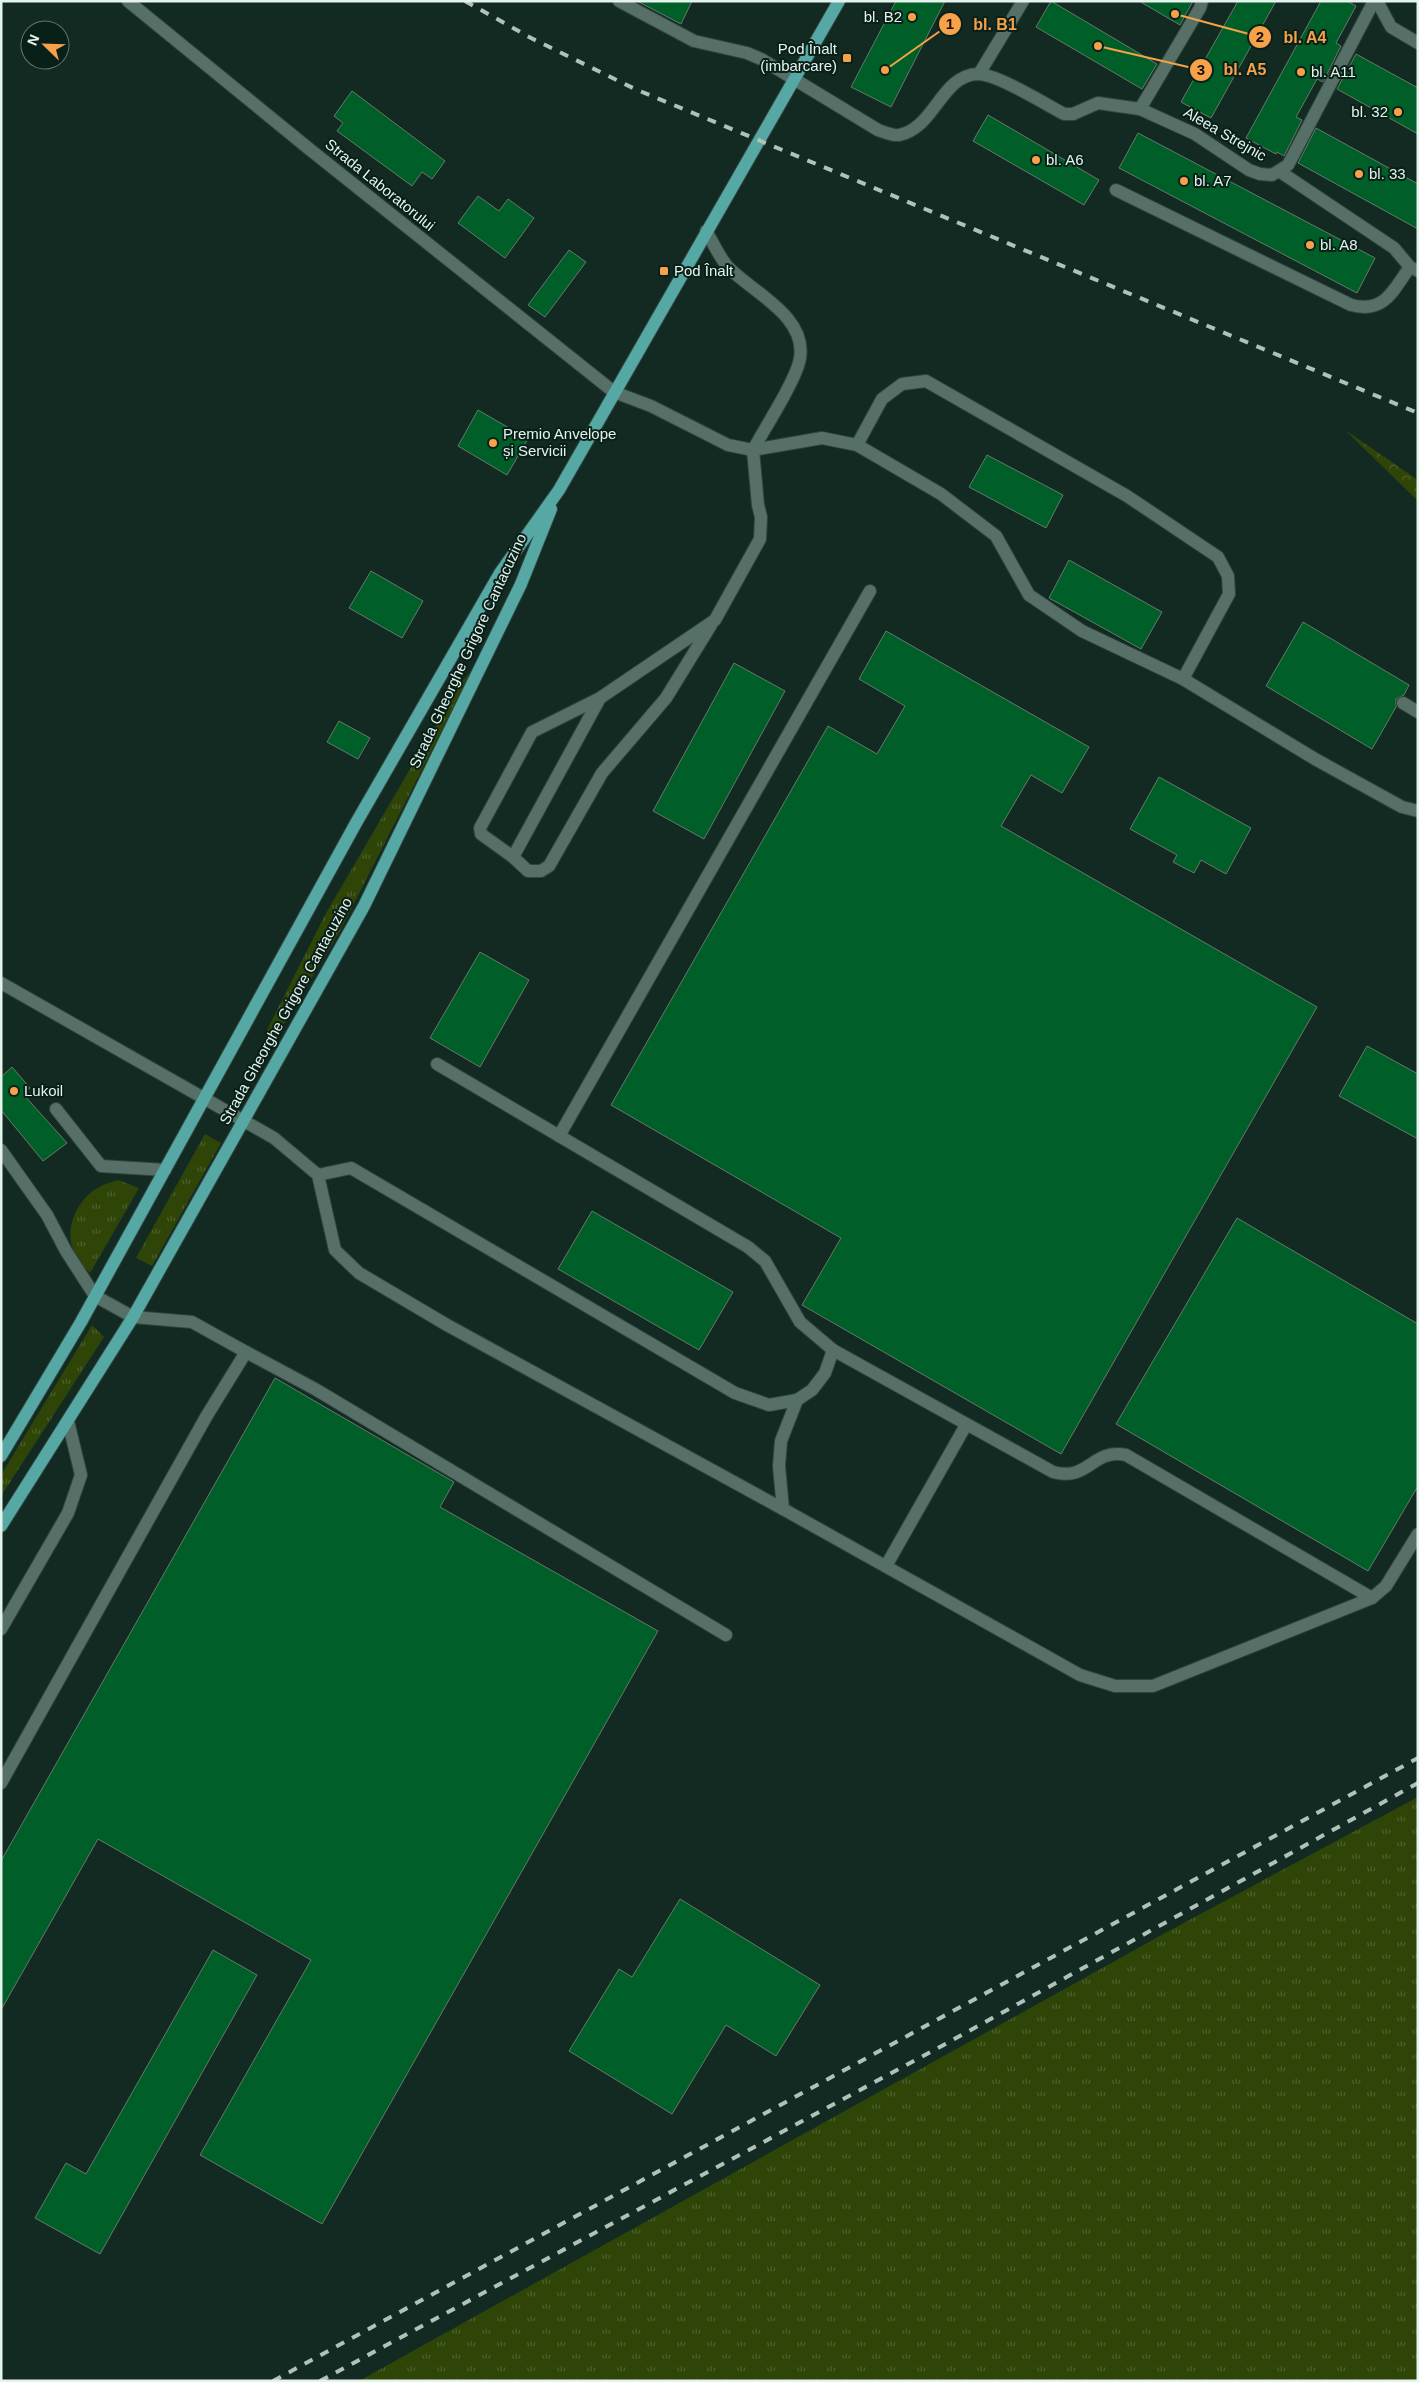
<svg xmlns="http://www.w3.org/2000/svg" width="1419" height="2382" viewBox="0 0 1419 2382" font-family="Helvetica,sans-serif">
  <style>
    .grass { fill: url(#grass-tufts) }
    .forest { fill: url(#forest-crowns) }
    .building { fill: #005f28; stroke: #67796a }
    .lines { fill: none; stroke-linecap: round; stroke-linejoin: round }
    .minor-casing { stroke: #32443e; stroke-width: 14 }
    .major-casing { stroke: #32443e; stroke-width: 14 }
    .minor { stroke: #577067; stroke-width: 12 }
    .major { stroke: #56a8a4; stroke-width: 12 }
    .rail { stroke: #b0c1ba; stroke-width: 4; stroke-dasharray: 9 9; stroke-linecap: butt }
    .poi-dot { fill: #f7a149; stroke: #092019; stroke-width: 2 }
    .labels { text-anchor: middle; stroke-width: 4; stroke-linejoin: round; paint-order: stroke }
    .poi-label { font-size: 15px; fill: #e5f3ed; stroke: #092019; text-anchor: start }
    .street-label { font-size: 15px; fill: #e5f3ed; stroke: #092019 }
    .leader { fill: none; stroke: #f7a149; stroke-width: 2 }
    .callout-dot { fill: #f7a149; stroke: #092019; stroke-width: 2 }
    .mark-label { font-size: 15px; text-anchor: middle; font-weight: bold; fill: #111 }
    .callout-label { font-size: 16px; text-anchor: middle; font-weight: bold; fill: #f7a149; stroke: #092019; stroke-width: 4; stroke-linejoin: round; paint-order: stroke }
  </style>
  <defs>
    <pattern id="grass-tufts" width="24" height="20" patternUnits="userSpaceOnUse" patternTransform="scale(1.25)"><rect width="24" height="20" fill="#2f4508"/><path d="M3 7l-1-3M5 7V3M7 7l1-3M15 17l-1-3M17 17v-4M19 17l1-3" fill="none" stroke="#4d602c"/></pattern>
    <pattern id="forest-crowns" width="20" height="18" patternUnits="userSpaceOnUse" patternTransform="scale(1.25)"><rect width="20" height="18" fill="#2f4508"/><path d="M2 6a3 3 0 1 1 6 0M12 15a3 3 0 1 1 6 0" fill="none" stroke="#4d602c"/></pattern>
  </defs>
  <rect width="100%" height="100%" fill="#132a23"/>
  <g class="grass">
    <path d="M 473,669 L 341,929 L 275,1039 L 266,1032 L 325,915 L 459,685 Z"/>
    <path d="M 205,1134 L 221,1143 L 152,1266 L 136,1258 Z"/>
    <path d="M 118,1180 L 139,1188 L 90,1273 C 85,1267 78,1262 75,1255 C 63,1230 76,1200 99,1187 C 104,1184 112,1182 118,1180 Z"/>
    <path d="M 92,1325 L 104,1337 L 1,1496 L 1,1475 Z"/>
    <path d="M 1418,1797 L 1418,2381 L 359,2381 L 1167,1932 Z"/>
  </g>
  <path class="forest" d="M 1345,430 L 1418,480 L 1418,501 Z"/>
  <g class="building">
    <path d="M 637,1 L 692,1 L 681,24 Z"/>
    <path d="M 896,1 L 945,1 L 891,107 L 851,87 Z"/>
    <path d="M 1051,1 L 1157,64 L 1142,89 L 1036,27 Z"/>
    <path d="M 1139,1 L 1193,1 L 1180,25 Z"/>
    <path d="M 1238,1 L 1276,1 L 1211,118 L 1181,102 Z"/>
    <path d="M 1321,1 L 1347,1 L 1356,6 L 1336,43 L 1341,46 L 1323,82 L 1317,79 L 1296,117 L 1302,120 L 1284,156 L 1277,152 L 1276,154 L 1246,138 Z"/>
    <path d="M 1356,54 L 1418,88 L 1418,134 L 1337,89 Z"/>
    <path d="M 352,91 L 445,161 L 432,179 L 422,172 L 412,186 L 337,131 L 343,123 L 334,116 Z"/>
    <path d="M 988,115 L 1099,180 L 1084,205 L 973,141 Z"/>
    <path d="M 1316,128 L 1418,184 L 1418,229 L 1298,163 Z"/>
    <path d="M 1138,133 L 1375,258 L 1357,293 L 1119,168 Z"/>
    <path d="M 478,196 L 499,211 L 508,199 L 534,218 L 505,258 L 458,223 Z"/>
    <path d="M 569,250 L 586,262 L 545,317 L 528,305 Z"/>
    <path d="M 478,410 L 528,439 L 507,475 L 458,446 Z"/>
    <path d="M 987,455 L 1063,495 L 1046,528 L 969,487 Z"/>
    <path d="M 1069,560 L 1162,612 L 1141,649 L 1049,598 Z"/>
    <path d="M 371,571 L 423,601 L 402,638 L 349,608 Z"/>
    <path d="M 1303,622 L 1409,685 L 1404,695 L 1396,699 L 1396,707 L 1372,749 L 1266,686 Z"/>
    <path d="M 886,631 L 1089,747 L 1062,793 L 1031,775 L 1001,826 L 1317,1007 L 1061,1454 L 802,1305 L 841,1238 L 611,1105 L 828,726 L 877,754 L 905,706 L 859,679 Z"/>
    <path d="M 734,663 L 785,691 L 704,839 L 653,811 Z"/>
    <path d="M 339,721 L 370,738 L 358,759 L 327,742 Z"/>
    <path d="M 1159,777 L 1251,828 L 1226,874 L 1201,860 L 1194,873 L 1173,862 L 1177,855 L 1130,829 Z"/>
    <path d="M 480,952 L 529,980 L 480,1067 L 430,1038 Z"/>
    <path d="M 1367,1046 L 1418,1074 L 1418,1139 L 1339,1096 Z"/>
    <path d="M 12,1067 L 30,1088 L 23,1094 L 67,1143 L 43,1161 L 1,1110 L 1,1077 Z"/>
    <path d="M 592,1211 L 733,1292 L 699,1350 L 558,1269 Z"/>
    <path d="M 1237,1218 L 1418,1324 L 1418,1486 L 1368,1571 L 1116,1424 Z"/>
    <path d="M 275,1378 L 454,1482 L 440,1507 L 658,1631 L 322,2224 L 200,2155 L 311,1960 L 98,1839 L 1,2010 L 1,1861 Z"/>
    <path d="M 680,1899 L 820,1985 L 776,2056 L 726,2025 L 672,2114 L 569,2051 L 619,1969 L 632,1977 Z"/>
    <path d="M 213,1950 L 257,1975 L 100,2254 L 35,2218 L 66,2163 L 86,2174 Z"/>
  </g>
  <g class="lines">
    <defs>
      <g id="minor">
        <path d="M 128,1 L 308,148 L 614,392 L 651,406 L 728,445 L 753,450 C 764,429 797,379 800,358 C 807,316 752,292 728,267 C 719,257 713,242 706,231"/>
        <path d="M 619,1 L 694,41 L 747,53 L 761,59 L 878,130 C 884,132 893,136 899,135 C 935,128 941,75 978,74 C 997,74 1045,104 1064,114 L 1073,114 L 1098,103 L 1140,109 L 1195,134 L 1249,170 L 1260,174 L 1272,175 L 1288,165 L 1374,1"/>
        <path d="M 1377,1 L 1391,27 L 1418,43"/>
        <path d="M 979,74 L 1023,1"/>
        <path d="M 1140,109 L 1200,8 L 1202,1"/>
        <path d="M 1279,171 L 1394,248 L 1410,267 L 1418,271"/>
        <path d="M 1116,190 L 1351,305 C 1385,314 1393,290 1410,267"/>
        <path d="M 857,445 L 941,494 L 996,536 L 1029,595 L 1082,631 L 1183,679 L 1315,759 L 1402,807 L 1418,811"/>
        <path d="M 600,698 L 513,857 L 481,834 L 480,828 L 532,732 L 600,698 L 715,620 L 760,539 L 761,517 L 758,505 L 753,450 L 822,438 L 857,445 L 882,399 L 902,384 L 926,381 L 1127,496 L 1218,557 L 1228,576 L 1229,594 L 1183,679"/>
        <path d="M 1403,703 L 1418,712"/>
        <path d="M 513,857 L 528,871 L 541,871 L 549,866 L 602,773 L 666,698 L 711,625"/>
        <path d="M 1,983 L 274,1138 L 318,1175 L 335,1250 L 359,1273 L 447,1325 L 783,1509 L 1080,1675 L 1115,1686 L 1153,1686 L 1372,1598 L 1386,1586 L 1418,1534"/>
        <path d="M 56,1109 L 101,1166 L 165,1170"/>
        <path d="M 559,1136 L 870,591"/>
        <path d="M 1,1150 L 47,1215 L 66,1251 L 95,1296 L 133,1317 L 192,1322 L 246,1352"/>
        <path d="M 318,1175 L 351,1168 L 735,1393 L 769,1405 L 797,1400 L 812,1390 L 825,1373 L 833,1350 L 800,1322 L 765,1261 L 748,1247 L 437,1064"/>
        <path d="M 833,1350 L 1053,1472 C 1089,1482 1092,1448 1126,1455 L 1372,1598"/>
        <path d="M 783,1509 L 779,1466 L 781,1441 L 797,1400"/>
        <path d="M 886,1566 L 966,1425"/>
        <path d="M 1,1629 L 68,1513 L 81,1475 L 68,1421"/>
        <path d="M 1,1783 L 206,1417 L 246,1352 L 315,1389 L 726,1635"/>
      </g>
      <g id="major">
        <path d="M 1,1456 L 81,1322 L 356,823 L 500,573 L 559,490 L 839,1"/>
        <path d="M 1,1526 L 133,1317 L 364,906 L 521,584 L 551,509"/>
      </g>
    </defs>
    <use href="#minor" class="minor-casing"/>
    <use href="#major" class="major-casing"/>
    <use href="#minor" class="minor"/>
    <use href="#major" class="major"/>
    <g class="rail">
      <path d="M 465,1 L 531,38 L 635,89 L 1418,413"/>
      <path d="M 273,2381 L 1418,1758"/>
      <path d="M 320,2381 L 949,2042 L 1418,1783"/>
    </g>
  </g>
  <g class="poi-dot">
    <circle cx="912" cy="17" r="5"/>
    <rect x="842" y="53" width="10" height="10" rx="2.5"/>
    <circle cx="1301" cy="72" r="5"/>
    <circle cx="1398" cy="112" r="5"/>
    <circle cx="1036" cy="160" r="5"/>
    <circle cx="1359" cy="174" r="5"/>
    <circle cx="1184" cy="181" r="5"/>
    <circle cx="1310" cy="245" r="5"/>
    <rect x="659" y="266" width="10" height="10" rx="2.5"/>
    <circle cx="493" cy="443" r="5"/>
    <circle cx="14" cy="1091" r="5"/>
  </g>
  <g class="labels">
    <g class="poi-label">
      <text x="902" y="22" text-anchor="end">bl. B2</text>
      <text x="837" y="54" text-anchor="end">Pod Înalt<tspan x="837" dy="17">(imbarcare)</tspan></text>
      <text x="1311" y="77">bl. A11</text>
      <text x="1388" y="117" text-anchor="end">bl. 32</text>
      <text x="1046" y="165">bl. A6</text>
      <text x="1369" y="179">bl. 33</text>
      <text x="1194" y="186">bl. A7</text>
      <text x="1320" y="250">bl. A8</text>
      <text x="674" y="276">Pod Înalt</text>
      <text x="503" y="439">Premio Anvelope<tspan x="503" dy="17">și Servicii</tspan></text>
      <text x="24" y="1096">Lukoil</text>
    </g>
    <g class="street-label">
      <text transform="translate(1225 134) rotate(30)" y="5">Aleea Strejnic</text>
      <text transform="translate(380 185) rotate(39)" y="5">Strada Laboratorului</text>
      <text transform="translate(468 651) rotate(-65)" y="5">Strada Gheorghe Grigore Cantacuzino</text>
      <text transform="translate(286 1011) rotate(-61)" y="5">Strada Gheorghe Grigore Cantacuzino</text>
    </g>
  </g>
  <path class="leader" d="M885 70L950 24M1175 14L1260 37M1098 46L1201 70"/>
  <g class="callout-dot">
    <circle cx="885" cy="70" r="5"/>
    <circle cx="1175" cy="14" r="5"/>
    <circle cx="1098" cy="46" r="5"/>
    <circle cx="950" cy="24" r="12"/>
    <circle cx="1260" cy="37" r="12"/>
    <circle cx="1201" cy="70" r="12"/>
  </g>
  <g class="mark-label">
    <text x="950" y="29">1</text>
    <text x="1260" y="42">2</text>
    <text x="1201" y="75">3</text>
  </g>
  <g class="callout-label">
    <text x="995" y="30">bl. B1</text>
    <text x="1305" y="43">bl. A4</text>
    <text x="1245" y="75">bl. A5</text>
  </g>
  <rect width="1419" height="2382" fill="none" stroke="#e5f3ed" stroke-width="5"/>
  <g transform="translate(45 45) rotate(293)"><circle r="24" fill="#092019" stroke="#61746e"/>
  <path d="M0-4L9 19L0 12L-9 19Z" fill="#f7a149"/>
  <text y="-8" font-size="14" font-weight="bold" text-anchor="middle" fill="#e5f3ed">N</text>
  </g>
</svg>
